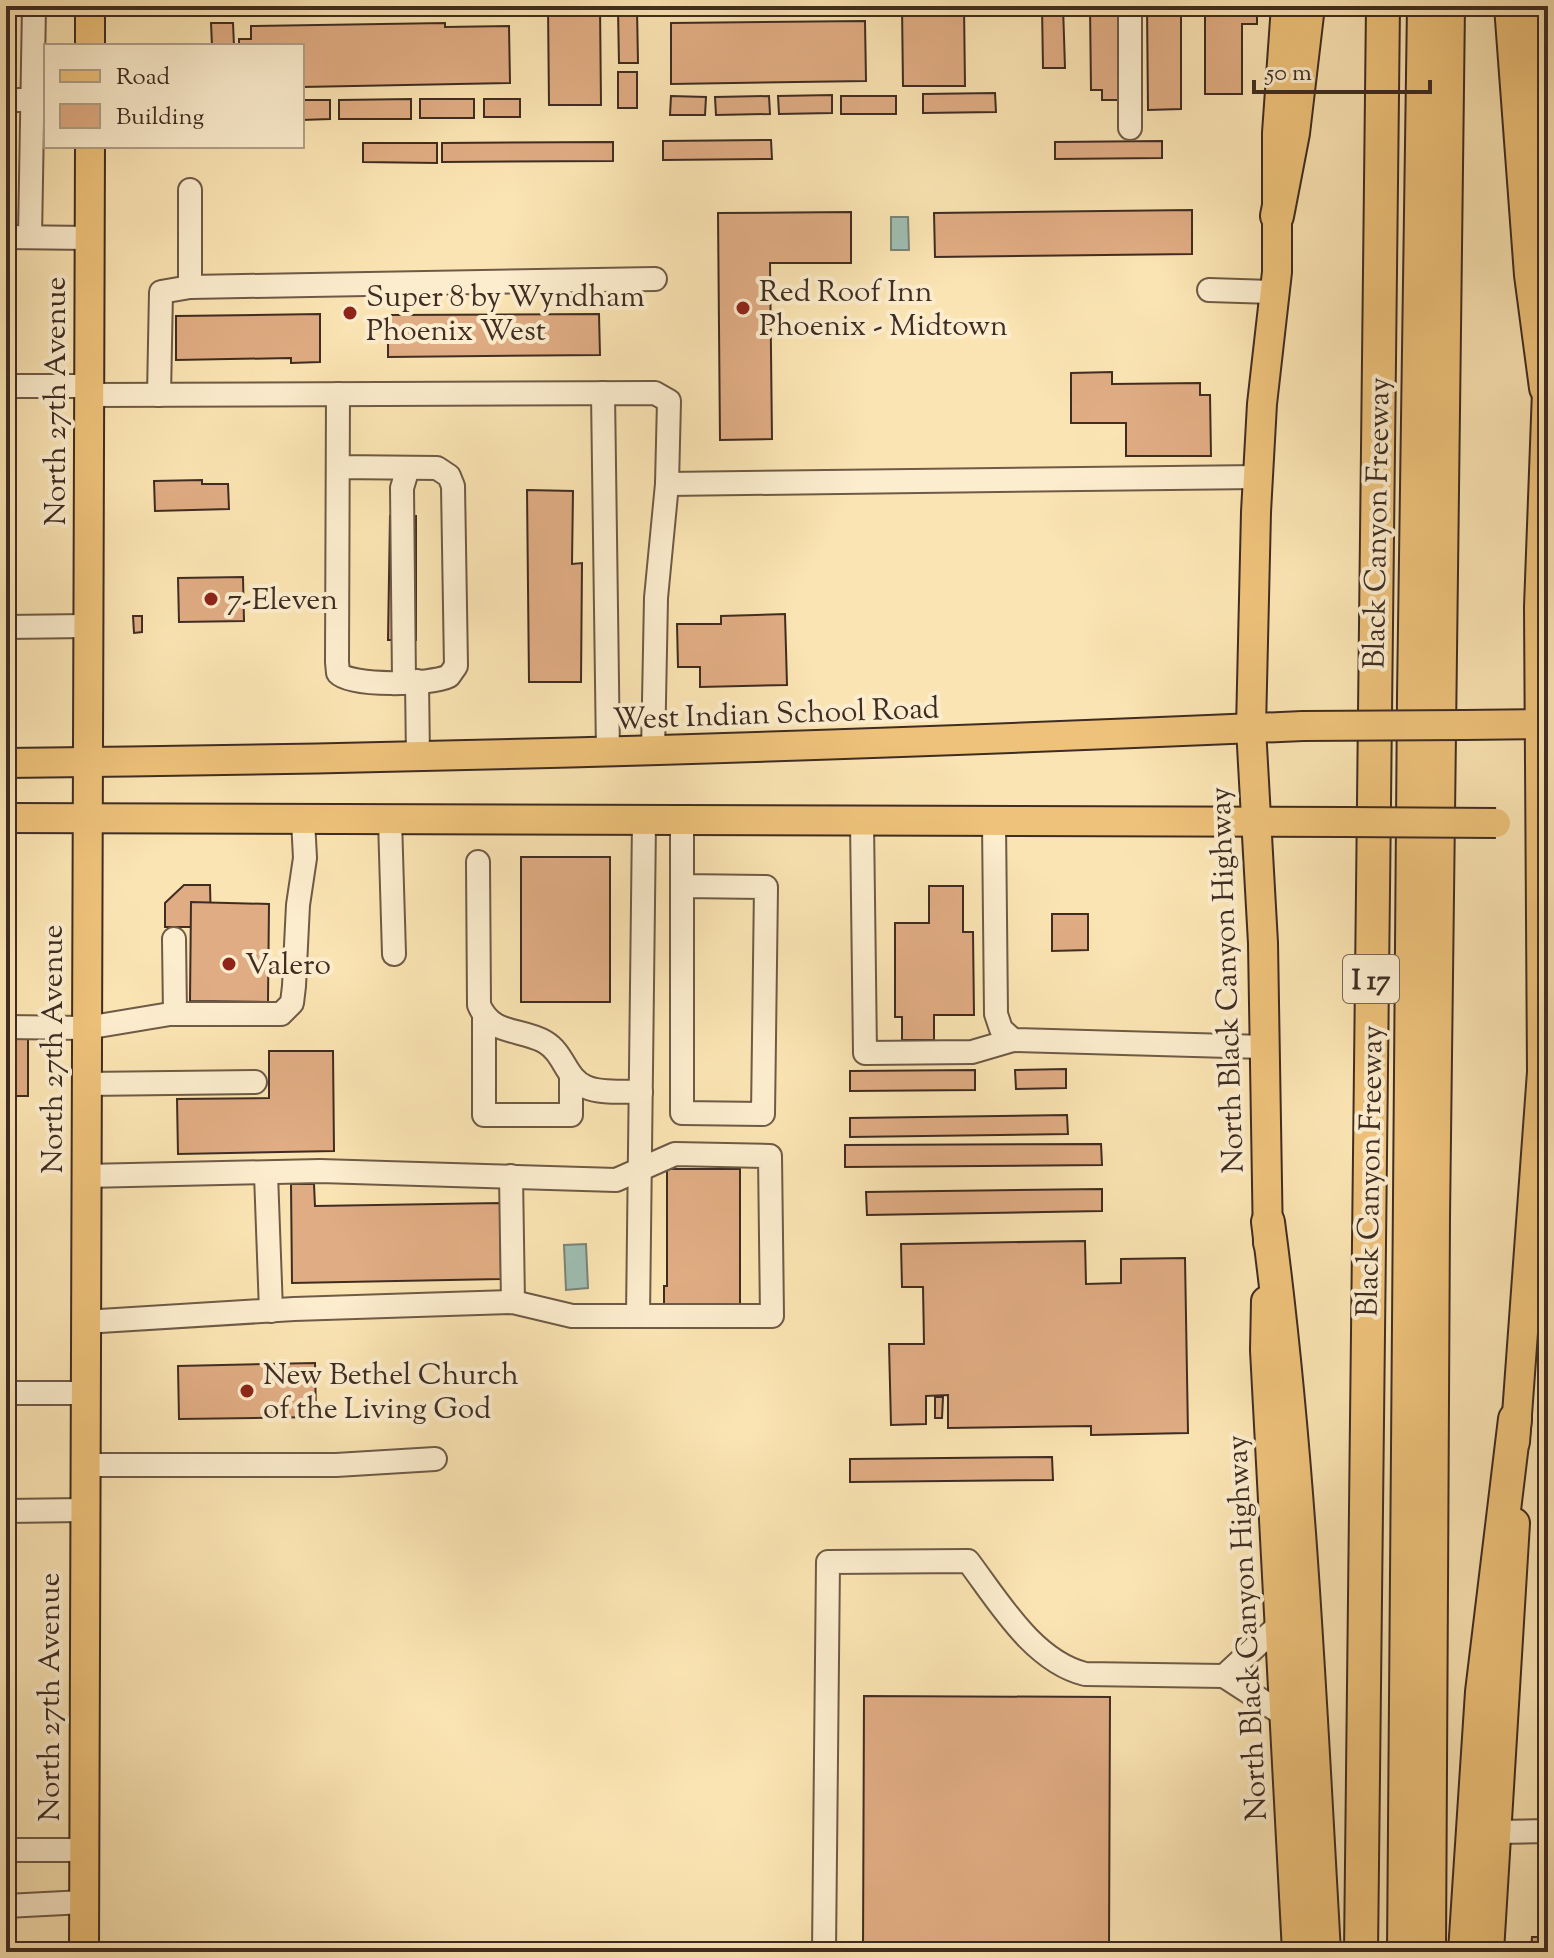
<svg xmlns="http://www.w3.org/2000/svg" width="1554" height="1958" viewBox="0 0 1554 1958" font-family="'Sorts Mill Goudy',serif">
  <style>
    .water { fill: #9fbeb2; stroke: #798478; stroke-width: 2 }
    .building { fill: #e0ac83; stroke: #3f2c22; stroke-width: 2 }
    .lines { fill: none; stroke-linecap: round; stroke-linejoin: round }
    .minor-casing { stroke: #6e5a46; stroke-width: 26 }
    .major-casing { stroke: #3f2c22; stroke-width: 32 }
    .highway-casing { stroke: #3f2c22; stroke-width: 36 }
    .minor { stroke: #fcedce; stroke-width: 22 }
    .major { stroke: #eec27a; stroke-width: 28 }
    .highway { stroke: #eec27a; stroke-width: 32 }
    .major-bridge-casing { stroke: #3f2c22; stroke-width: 32; stroke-linecap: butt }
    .major-bridge { stroke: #eec27a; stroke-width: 28 }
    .poi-dot { fill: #8f2418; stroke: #fcedce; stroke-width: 3 }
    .labels { text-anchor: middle; stroke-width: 8; stroke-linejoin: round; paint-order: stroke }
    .shield { fill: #fcedce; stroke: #786656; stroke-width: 2 }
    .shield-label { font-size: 28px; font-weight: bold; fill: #3f2c22 }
    .poi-label { font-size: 30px; fill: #3f2c22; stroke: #fcedce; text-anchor: start }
    .street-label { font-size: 30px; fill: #3f2c22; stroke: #fcedce }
  </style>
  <rect width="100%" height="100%" fill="#fbe4b3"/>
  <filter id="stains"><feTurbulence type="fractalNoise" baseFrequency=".0025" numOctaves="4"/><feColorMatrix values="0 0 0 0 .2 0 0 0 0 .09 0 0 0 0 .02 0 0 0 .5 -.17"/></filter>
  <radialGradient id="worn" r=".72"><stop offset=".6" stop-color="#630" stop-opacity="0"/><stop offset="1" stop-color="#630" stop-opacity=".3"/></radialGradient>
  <g class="water">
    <path d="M 891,217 L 908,217 L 909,250 L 891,250 Z"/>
    <path d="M 586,1244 L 588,1288 L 566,1290 L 564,1245 Z"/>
  </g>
  <g class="building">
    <path d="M 548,6 L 600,6 L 601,105 L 549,105 Z"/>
    <path d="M 902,6 L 964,6 L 965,86 L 903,86 Z"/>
    <path d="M 1042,6 L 1063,6 L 1065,68 L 1043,68 Z"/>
    <path d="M 1090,6 L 1123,6 L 1124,100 L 1102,100 L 1102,90 L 1091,90 Z"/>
    <path d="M 1147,6 L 1181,6 L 1181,109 L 1148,110 Z"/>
    <path d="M 1205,6 L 1257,6 L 1257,24 L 1242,24 L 1242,94 L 1205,94 Z"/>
    <path d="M 637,9 L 638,63 L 619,63 L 618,10 Z"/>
    <path d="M 865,21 L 866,81 L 671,84 L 671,23 Z"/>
    <path d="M 211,23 L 233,23 L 234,46 L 212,46 Z"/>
    <path d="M 445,23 L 445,27 L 509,26 L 510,83 L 302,87 L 302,46 L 239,46 L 239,39 L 251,39 L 251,26 Z"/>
    <rect x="618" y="72" width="19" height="36"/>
    <path d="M 995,93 L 996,112 L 923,113 L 923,94 Z"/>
    <path d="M 832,95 L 832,113 L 779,114 L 778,96 Z"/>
    <path d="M 671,96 L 706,97 L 705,115 L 670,115 Z"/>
    <path d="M 769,96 L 770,114 L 716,115 L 715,97 Z"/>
    <rect x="841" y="96" width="55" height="18"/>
    <path d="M 411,99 L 411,119 L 339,119 L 339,100 Z"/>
    <rect x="420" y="99" width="54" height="19"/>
    <rect x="484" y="99" width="36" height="18"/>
    <path d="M 302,100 L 330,100 L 330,119 L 302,120 Z"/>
    <path d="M 771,140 L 772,159 L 663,160 L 663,141 Z"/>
    <path d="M 1162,141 L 1162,158 L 1055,159 L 1055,142 Z"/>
    <path d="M 613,142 L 613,161 L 442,162 L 442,143 Z"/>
    <path d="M 363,143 L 437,143 L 437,163 L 363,162 Z"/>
    <path d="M 1192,210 L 1192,254 L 935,257 L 934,213 Z"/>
    <path d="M 851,212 L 851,263 L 770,263 L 772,439 L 720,440 L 718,213 Z"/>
    <path d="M 6,279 L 12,279 L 11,348 L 6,348 Z"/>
    <path d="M 320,314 L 320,362 L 291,363 L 291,358 L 176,360 L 176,316 Z"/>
    <path d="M 599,314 L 600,355 L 388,357 L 388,315 Z"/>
    <path d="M 1112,372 L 1112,384 L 1200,383 L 1200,395 L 1210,395 L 1211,456 L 1126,456 L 1126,423 L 1071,423 L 1071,373 Z"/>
    <path d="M 202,480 L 202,484 L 228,484 L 229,509 L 155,511 L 154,481 Z"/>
    <path d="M 527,490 L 573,491 L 572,564 L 582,563 L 581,682 L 529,682 Z"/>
    <path d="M 390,516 L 416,516 L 416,640 L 388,640 Z"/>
    <path d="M 243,577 L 244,621 L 179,622 L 178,578 Z"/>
    <path d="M 785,614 L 787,685 L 700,687 L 700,667 L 678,667 L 677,624 L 721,624 L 721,616 Z"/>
    <path d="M 133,616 L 142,616 L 142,632 L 134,633 Z"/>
    <rect x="521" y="857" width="89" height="145"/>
    <path d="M 184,885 L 210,885 L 211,927 L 165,927 L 165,903 Z"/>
    <path d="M 929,886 L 963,886 L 963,932 L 973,932 L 974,1015 L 934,1015 L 934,1040 L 902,1040 L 902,1017 L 895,1017 L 895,923 L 929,923 Z"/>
    <path d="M 191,902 L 269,904 L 268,1002 L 190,1001 Z"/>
    <path d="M 1052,914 L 1088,914 L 1088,950 L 1052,951 Z"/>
    <rect x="6" y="1033" width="22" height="63"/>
    <path d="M 269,1051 L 333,1051 L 334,1151 L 178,1154 L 177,1099 L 269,1098 Z"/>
    <path d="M 1066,1069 L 1066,1088 L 1016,1089 L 1015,1070 Z"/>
    <path d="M 975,1070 L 975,1090 L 850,1091 L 850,1071 Z"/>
    <path d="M 1067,1115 L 1068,1134 L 850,1137 L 850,1118 Z"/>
    <path d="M 1101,1144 L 1102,1165 L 845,1167 L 845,1145 Z"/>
    <path d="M 667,1169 L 740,1169 L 740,1312 L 664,1312 L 664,1286 L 667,1286 Z"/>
    <rect x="6" y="1180" width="2" height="63"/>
    <path d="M 291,1184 L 314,1184 L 315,1206 L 500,1203 L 501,1279 L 292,1283 Z"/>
    <path d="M 1102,1189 L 1102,1211 L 867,1215 L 866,1192 Z"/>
    <path d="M 1085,1241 L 1086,1284 L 1121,1283 L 1121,1259 L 1185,1258 L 1188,1433 L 1091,1435 L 1091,1426 L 948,1428 L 948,1395 L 926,1396 L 926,1424 L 891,1425 L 889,1344 L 924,1344 L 923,1287 L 902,1287 L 901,1244 Z"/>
    <path d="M 315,1363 L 316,1417 L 179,1419 L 178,1366 Z"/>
    <path d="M 935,1397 L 943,1397 L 942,1418 L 935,1418 Z"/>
    <path d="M 1052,1457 L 1053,1480 L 850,1482 L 850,1459 Z"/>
    <path d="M 864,1696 L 1110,1697 L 1109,1952 L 863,1952 Z"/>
    <path d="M 1532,1937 L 1548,1937 L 1548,1952 L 1531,1952 Z"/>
  </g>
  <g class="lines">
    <defs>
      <g id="minor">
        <path d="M 1130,6 L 1130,128"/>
        <path d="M 6,100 L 34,100"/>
        <path d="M 190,190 L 190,287"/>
        <path d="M 6,237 L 90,238"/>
        <path d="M 30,237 L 34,6"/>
        <path d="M 1209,290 L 1275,292"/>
        <path d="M 6,386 L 89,386"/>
        <path d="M 603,393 L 608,753"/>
        <path d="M 89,395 L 655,393 L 669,401 L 667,484 L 1258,477"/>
        <path d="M 159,395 L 161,292 L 190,287 L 655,279"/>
        <path d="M 338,467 L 437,468 L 449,476 L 453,486 L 456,666 L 449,676 C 431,685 351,687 338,673 L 337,662 L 338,394"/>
        <path d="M 6,627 L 87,626"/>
        <path d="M 404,681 L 402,488 L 408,468"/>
        <path d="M 417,681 L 418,758"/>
        <path d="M 653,752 L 656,598 L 667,484"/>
        <path d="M 390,820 L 394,954"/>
        <path d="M 682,821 L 682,1113 L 763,1114 L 766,887 L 682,886"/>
        <path d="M 862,822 L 865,1053 L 972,1052 L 1013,1040"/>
        <path d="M 994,822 L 996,1014 L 1001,1029 L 1013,1040 L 1265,1047"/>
        <path d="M 478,862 L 479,1005 C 492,1036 521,1028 545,1042 C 565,1054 565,1078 586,1087 C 601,1094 625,1091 641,1092"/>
        <path d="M 174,939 L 175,1014"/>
        <path d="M 484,1019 L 484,1115 L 571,1115 L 571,1077"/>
        <path d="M 6,1027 L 86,1028 L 170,1014 L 281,1014 L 292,1003 L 294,986 L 298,905 L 305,858 L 303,820"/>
        <path d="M 86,1084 L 255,1082"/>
        <path d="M 266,1174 L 271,1311"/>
        <path d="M 511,1176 L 513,1302"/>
        <path d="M 638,1316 L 644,821"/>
        <path d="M 1524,1320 L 1548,1322"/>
        <path d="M 84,1322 L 294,1309 L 513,1302 L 572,1316 L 772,1316 L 770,1156 L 675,1154 L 616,1180 L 320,1171 L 85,1176"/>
        <path d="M 6,1393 L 84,1393"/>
        <path d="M 83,1465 L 336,1465 L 435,1459"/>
        <path d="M 6,1511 L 83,1510"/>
        <path d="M 1279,1625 L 1224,1676 L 1284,1715"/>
        <path d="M 1496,1832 L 1548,1831"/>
        <path d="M 6,1850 L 83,1850"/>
        <path d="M 6,1906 L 84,1902"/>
        <path d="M 824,1952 L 828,1562 L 968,1561 C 999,1602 1033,1661 1085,1674 L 1224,1676"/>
      </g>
      <g id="major">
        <path d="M 1535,6 L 1548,182"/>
        <path d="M 90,46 L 90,6"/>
        <path d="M 1464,725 L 1548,724"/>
        <path d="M 6,763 C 439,759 871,745 1303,726"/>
        <path d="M 6,818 L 1345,822"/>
        <path d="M 1268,1243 L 1263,943 L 1251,728 L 1256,512 L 1262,404 L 1277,272 L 1277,133 L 1286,6"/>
        <path d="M 1266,1301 L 1265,1350 L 1297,1952"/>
        <path d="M 1515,1442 L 1542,1072 L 1539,607 L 1548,364"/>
        <path d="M 84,1952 L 90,146"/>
        <path d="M 1489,1952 L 1515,1523"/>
      </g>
      <g id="highway">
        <path d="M 1511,6 L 1531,275 L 1546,388"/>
        <path d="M 1277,216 L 1293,133 L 1308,6"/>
        <path d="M 1268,1222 C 1300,1464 1310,1708 1324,1952"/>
        <path d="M 1361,1952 L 1383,6"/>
        <path d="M 1404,1952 L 1414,696 L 1424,6"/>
        <path d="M 1429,1952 L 1433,1218 L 1448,6"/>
        <path d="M 1465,1952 L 1482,1692 L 1515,1419"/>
      </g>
    </defs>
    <use href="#minor" class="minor-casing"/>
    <use href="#major" class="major-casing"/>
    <use href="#highway" class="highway-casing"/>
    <use href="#minor" class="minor"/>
    <use href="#major" class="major"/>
    <use href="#highway" class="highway"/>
    <defs>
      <g id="major-bridge">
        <path d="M 1303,726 L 1464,725"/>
        <path d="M 1345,822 L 1496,823"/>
      </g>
    </defs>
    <use href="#major-bridge" class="major-bridge-casing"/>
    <use href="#major-bridge" class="major-bridge"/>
  </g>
  <g class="poi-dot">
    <circle cx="743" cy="308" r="8"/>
    <circle cx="350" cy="313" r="8"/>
    <circle cx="211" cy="599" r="8"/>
    <circle cx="229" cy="964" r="8"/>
    <circle cx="247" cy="1391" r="8"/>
  </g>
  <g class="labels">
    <rect class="shield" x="1343" y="955" width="56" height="48" rx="6"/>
    <g class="shield-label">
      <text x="1371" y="989">I 17</text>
    </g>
    <g class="poi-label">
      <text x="759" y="301">Red Roof Inn<tspan x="759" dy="34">Phoenix - Midtown</tspan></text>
      <text x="366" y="306">Super 8 by Wyndham<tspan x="366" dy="34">Phoenix West</tspan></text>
      <text x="227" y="609">7-Eleven</text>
      <text x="245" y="974">Valero</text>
      <text x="263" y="1384">New Bethel Church<tspan x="263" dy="34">of the Living God</tspan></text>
    </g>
    <g class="street-label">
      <text transform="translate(55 401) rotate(-90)" y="10">North 27th Avenue</text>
      <text transform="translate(1376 523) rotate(-89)" y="10">Black Canyon Freeway</text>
      <text transform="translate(776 713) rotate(-2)" y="10">West Indian School Road</text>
      <text transform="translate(1226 980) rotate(-92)" y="10">North Black Canyon Highway</text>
      <text transform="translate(52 1049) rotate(-90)" y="10">North 27th Avenue</text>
      <text transform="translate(1369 1171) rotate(-89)" y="10">Black Canyon Freeway</text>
      <text transform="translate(1246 1628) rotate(-93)" y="10">North Black Canyon Highway</text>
      <text transform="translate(49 1697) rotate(-90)" y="10">North 27th Avenue</text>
    </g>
  </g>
  <rect width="1554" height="1958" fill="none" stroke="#fbe4b3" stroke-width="32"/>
  <rect x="8" y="8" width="1538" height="1942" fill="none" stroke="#3f2c22" stroke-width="4"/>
  <rect x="16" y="16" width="1522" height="1926" fill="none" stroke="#3f2c22" stroke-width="2"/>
  <rect x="44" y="44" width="260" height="104" fill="#fcedce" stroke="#b0a089" stroke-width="2"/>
  <rect x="60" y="70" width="40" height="12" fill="#eec27a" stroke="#b0a089" stroke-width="2"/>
  <text x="116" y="84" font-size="24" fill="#3f2c22">Road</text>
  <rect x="60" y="104" width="40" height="24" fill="#e0ac83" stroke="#b0a089" stroke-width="2"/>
  <text x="116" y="124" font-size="24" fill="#3f2c22">Building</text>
  <path d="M1254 80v12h176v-12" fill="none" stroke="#3f2c22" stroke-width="4"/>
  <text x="1266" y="80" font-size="24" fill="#3f2c22" stroke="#fcedce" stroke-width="6" paint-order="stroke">50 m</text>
  <rect width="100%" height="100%" filter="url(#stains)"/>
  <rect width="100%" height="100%" fill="url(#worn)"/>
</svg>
